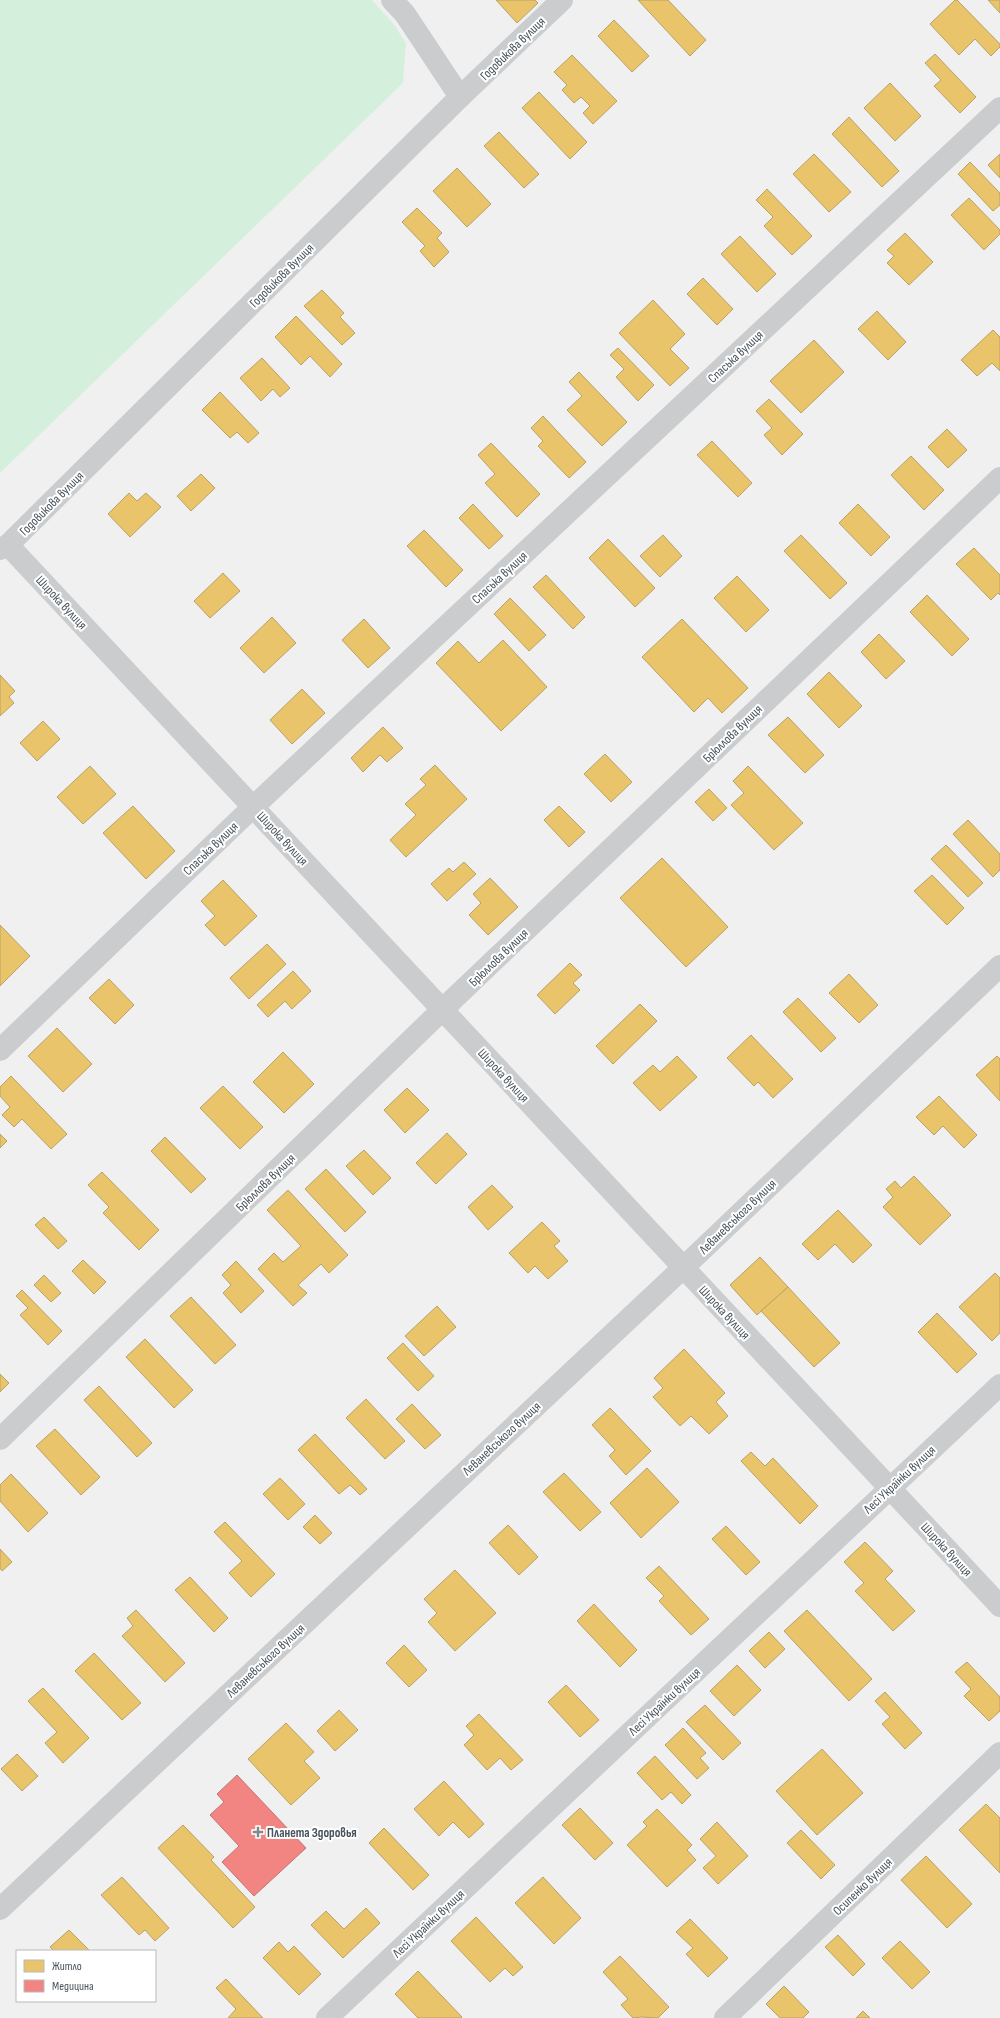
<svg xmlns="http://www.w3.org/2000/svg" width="1000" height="2018" viewBox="0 0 1000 2018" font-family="'Sofia Sans Condensed',sans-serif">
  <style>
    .green { fill: #d4f0dd }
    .homes { fill: #e9c46a; stroke: #b8a266 }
    .health { fill: #f28482; stroke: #bf7577 }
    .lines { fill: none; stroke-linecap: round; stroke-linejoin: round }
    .minor { stroke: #caccce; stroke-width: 22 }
    .tertiary { stroke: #caccce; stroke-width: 22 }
    .poi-dot { fill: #828a90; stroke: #fff; stroke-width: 1.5 }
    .labels { text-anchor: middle; stroke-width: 4; stroke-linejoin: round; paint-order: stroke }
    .street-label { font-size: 13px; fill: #47535d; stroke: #fff }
    .poi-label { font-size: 13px; font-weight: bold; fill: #47535d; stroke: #fff; text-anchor: start }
  </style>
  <rect width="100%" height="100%" fill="#f1f0f0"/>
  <path class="green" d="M 0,0 L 372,0 L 393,23 L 406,43 L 403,83 L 0,473 Z"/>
  <g class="homes">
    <path d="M 496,0 L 535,0 L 538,3 L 517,23 Z"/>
    <path d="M 638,0 L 668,0 L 706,40 L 690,56 Z"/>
    <path d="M 955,0 L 957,0 L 1000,44 L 1000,47 L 991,56 L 975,39 L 959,55 L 930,24 Z"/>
    <path d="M 988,0 L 1000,0 L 1000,13 Z"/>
    <path d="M 614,20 L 649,56 L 632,72 L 598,36 Z"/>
    <path d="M 935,54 L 976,97 L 960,113 L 934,86 L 941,80 L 925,63 Z"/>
    <path d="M 572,55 L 617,101 L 593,124 L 583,113 L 590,106 L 581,97 L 574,103 L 562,90 L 567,85 L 554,72 Z"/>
    <path d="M 890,83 L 921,116 L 895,141 L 864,108 Z"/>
    <path d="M 539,92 L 587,142 L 570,159 L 522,108 Z"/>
    <path d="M 849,117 L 899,171 L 882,187 L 832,134 Z"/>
    <path d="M 499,132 L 539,174 L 524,188 L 484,146 Z"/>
    <path d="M 814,154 L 851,192 L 829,212 L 793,174 Z"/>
    <path d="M 1000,154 L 1000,178 L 988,165 Z"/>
    <path d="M 970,162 L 1000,193 L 1000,205 L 993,211 L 958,174 Z"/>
    <path d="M 457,168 L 491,204 L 467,227 L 433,191 Z"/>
    <path d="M 767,189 L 812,236 L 792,255 L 764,226 L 773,217 L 756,200 Z"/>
    <path d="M 969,198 L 1000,230 L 1000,234 L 984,250 L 951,215 Z"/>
    <path d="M 417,208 L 442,233 L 437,238 L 449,252 L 434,267 L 420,251 L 425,246 L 402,222 Z"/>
    <path d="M 905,233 L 933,262 L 909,285 L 887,263 L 894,256 L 887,250 Z"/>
    <path d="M 740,236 L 776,274 L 757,292 L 721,254 Z"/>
    <path d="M 703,278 L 733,309 L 717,325 L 687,294 Z"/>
    <path d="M 322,290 L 344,313 L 340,317 L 355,333 L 342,345 L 304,306 Z"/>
    <path d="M 653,300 L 685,334 L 670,349 L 689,368 L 670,386 L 619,333 Z"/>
    <path d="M 877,311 L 906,342 L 888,360 L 858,329 Z"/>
    <path d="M 296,316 L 342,364 L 330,377 L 310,356 L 301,365 L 275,337 Z"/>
    <path d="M 993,330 L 1000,337 L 1000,371 L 992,363 L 977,376 L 961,360 Z"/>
    <path d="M 814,340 L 844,372 L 801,413 L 770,381 Z"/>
    <path d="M 618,348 L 654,385 L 638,401 L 616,377 L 624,369 L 610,355 Z"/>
    <path d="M 262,358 L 290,388 L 280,397 L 273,389 L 261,401 L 240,378 Z"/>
    <path d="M 579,372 L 627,422 L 602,446 L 567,410 L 582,396 L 569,382 Z"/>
    <path d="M 220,392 L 259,433 L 248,443 L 237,432 L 230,438 L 202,410 Z"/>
    <path d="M 769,399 L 803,434 L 782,455 L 764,435 L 772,428 L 756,411 Z"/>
    <path d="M 543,416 L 586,462 L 569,478 L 538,446 L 543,441 L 531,428 Z"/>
    <path d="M 947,429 L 967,450 L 948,468 L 928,447 Z"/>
    <path d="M 712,441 L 752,483 L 738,497 L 697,455 Z"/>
    <path d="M 491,443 L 540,494 L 517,517 L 485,483 L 495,474 L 478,455 Z"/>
    <path d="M 911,456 L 944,490 L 924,510 L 891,475 Z"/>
    <path d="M 201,474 L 215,488 L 191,511 L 177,496 Z"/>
    <path d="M 129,493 L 137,501 L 146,493 L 161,507 L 130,537 L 108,514 Z"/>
    <path d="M 473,504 L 503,536 L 489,549 L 459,518 Z"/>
    <path d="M 858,504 L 890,537 L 871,556 L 839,523 Z"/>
    <path d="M 424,530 L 463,570 L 446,587 L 407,546 Z"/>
    <path d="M 663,535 L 682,556 L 660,577 L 640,556 Z"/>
    <path d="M 801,535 L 847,583 L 830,599 L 784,551 Z"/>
    <path d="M 608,539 L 655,588 L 635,607 L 589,558 Z"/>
    <path d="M 974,548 L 1000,575 L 1000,595 L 998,593 L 991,600 L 956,564 Z"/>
    <path d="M 223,573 L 240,591 L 210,618 L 194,601 Z"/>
    <path d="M 546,575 L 585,617 L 573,629 L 533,587 Z"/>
    <path d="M 737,576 L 769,610 L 746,632 L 714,598 Z"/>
    <path d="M 927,595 L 969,639 L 952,656 L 910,612 Z"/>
    <path d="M 510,598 L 546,635 L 529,651 L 494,614 Z"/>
    <path d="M 272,617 L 296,643 L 264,673 L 240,648 Z"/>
    <path d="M 364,619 L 390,648 L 368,668 L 342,640 Z"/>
    <path d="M 682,619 L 748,688 L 722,713 L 708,698 L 694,712 L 642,657 Z"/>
    <path d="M 879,634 L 905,661 L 886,679 L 861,652 Z"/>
    <path d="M 503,640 L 547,687 L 501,731 L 436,663 L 458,641 L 479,663 Z"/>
    <path d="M 829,672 L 862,706 L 839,728 L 807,694 Z"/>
    <path d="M 0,675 L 15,691 L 9,697 L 14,703 L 0,716 Z"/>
    <path d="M 302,689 L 325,713 L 292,744 L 270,720 Z"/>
    <path d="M 788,717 L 824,755 L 805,773 L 768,735 Z"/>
    <path d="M 43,721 L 60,739 L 37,761 L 20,743 Z"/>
    <path d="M 383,727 L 403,748 L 387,762 L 380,755 L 363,772 L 351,758 Z"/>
    <path d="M 605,754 L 632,782 L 611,802 L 584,774 Z"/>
    <path d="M 435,765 L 467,799 L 406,857 L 390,840 L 416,815 L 405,804 L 426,785 L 420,779 Z"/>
    <path d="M 90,766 L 116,794 L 83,824 L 57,797 Z"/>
    <path d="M 748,766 L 803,823 L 774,850 L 731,805 L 744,793 L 733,781 Z"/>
    <path d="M 709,789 L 727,808 L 713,821 L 695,802 Z"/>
    <path d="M 133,806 L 175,851 L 146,879 L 103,833 Z"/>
    <path d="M 559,806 L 585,832 L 569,847 L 544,820 Z"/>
    <path d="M 968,820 L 1000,854 L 1000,870 L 993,877 L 953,834 Z"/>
    <path d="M 946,845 L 983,883 L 968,897 L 931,859 Z"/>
    <path d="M 662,858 L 728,927 L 686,967 L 620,898 Z"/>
    <path d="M 464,862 L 476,874 L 447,901 L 431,884 L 449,868 L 453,872 Z"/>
    <path d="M 932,875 L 964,908 L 947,925 L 914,891 Z"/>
    <path d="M 490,878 L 518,907 L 488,935 L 469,915 L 481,903 L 473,894 Z"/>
    <path d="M 223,880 L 257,916 L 225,946 L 205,925 L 215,916 L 201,901 Z"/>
    <path d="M 0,925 L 30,956 L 0,986 Z"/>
    <path d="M 267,944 L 286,964 L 249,999 L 230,978 Z"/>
    <path d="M 570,963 L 582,975 L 573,983 L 580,990 L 555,1014 L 537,995 Z"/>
    <path d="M 293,971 L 311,991 L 292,1009 L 285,1001 L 268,1017 L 257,1005 Z"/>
    <path d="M 849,974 L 878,1005 L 859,1023 L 829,993 Z"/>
    <path d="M 109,979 L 134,1005 L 115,1024 L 89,998 Z"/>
    <path d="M 798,998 L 836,1038 L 821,1052 L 783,1012 Z"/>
    <path d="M 640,1004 L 657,1021 L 613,1064 L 596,1046 Z"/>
    <path d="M 57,1028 L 92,1064 L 63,1092 L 28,1056 Z"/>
    <path d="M 751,1035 L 793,1079 L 773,1098 L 758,1082 L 754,1086 L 727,1058 Z"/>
    <path d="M 283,1052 L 314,1084 L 284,1113 L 253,1082 Z"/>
    <path d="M 677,1056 L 697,1077 L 660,1111 L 633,1083 L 653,1065 L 660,1072 Z"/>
    <path d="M 997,1056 L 1000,1059 L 1000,1101 L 976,1075 Z"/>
    <path d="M 11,1076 L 67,1134 L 51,1149 L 22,1119 L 14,1127 L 2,1115 L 10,1107 L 0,1096 L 0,1087 Z"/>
    <path d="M 223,1086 L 263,1127 L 240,1149 L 200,1108 Z"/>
    <path d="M 407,1088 L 429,1110 L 405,1133 L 384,1110 Z"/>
    <path d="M 939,1096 L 977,1135 L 964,1148 L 943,1126 L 934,1135 L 916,1117 Z"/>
    <path d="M 447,1133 L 467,1154 L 436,1184 L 416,1163 Z"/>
    <path d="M 0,1134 L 7,1141 L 0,1148 Z"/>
    <path d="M 165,1137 L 206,1179 L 191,1193 L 151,1151 Z"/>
    <path d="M 364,1150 L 391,1178 L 373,1195 L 346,1166 Z"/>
    <path d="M 326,1169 L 366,1212 L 345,1232 L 305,1189 Z"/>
    <path d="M 102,1172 L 159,1230 L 139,1250 L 103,1213 L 109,1207 L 88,1185 Z"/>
    <path d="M 914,1176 L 951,1215 L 920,1245 L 883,1207 L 893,1197 L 886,1189 L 895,1181 L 901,1188 Z"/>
    <path d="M 492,1185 L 513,1207 L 488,1230 L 468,1207 Z"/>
    <path d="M 288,1190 L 348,1255 L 329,1273 L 321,1264 L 298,1285 L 307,1293 L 293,1306 L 258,1269 L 274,1253 L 283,1262 L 301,1246 L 267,1210 Z"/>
    <path d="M 838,1210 L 872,1245 L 853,1263 L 835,1244 L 818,1260 L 802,1244 Z"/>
    <path d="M 44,1217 L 67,1241 L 58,1249 L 35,1225 Z"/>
    <path d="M 542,1222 L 560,1241 L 554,1246 L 568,1261 L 548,1279 L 535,1266 L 528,1273 L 509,1253 Z"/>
    <path d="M 760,1257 L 788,1287 L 757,1315 L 730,1285 Z"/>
    <path d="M 83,1260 L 106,1282 L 94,1294 L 72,1271 Z"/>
    <path d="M 236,1261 L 264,1291 L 241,1313 L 223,1293 L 231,1285 L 222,1275 Z"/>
    <path d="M 995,1273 L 1000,1278 L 1000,1333 L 992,1341 L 959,1307 Z"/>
    <path d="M 44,1275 L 61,1293 L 51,1302 L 34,1285 Z"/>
    <path d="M 788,1287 L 840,1343 L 814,1367 L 761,1311 Z"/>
    <path d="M 22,1290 L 62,1331 L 48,1345 L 20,1315 L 28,1308 L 16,1296 Z"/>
    <path d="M 191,1297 L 236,1345 L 215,1364 L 170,1316 Z"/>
    <path d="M 437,1306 L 456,1327 L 424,1356 L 405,1336 Z"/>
    <path d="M 937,1313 L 977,1354 L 957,1373 L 918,1332 Z"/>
    <path d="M 145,1339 L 193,1390 L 174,1408 L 126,1357 Z"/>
    <path d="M 403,1343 L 434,1376 L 418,1391 L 387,1358 Z"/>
    <path d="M 684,1349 L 725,1393 L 716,1402 L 728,1416 L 709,1434 L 691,1416 L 680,1426 L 653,1397 L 663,1388 L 654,1378 Z"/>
    <path d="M 0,1374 L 9,1383 L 0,1392 Z"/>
    <path d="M 99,1386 L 152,1443 L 137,1457 L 84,1400 Z"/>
    <path d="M 366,1399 L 405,1441 L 385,1459 L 346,1418 Z"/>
    <path d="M 412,1404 L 441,1435 L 425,1449 L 396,1419 Z"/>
    <path d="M 610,1408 L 651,1451 L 626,1475 L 609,1456 L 615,1450 L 592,1425 Z"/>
    <path d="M 55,1429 L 100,1477 L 81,1495 L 36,1446 Z"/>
    <path d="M 315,1434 L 367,1489 L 360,1495 L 350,1485 L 339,1494 L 298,1450 Z"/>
    <path d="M 751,1452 L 765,1466 L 773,1458 L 818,1506 L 800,1524 L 741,1461 Z"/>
    <path d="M 647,1468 L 679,1502 L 641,1538 L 610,1503 Z"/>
    <path d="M 564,1473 L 601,1512 L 580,1531 L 543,1492 Z"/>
    <path d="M 11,1474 L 48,1513 L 28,1532 L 0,1501 L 0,1485 Z"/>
    <path d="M 280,1478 L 305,1504 L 288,1520 L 263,1494 Z"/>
    <path d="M 315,1515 L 332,1533 L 320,1544 L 303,1527 Z"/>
    <path d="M 225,1522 L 275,1574 L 251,1597 L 229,1573 L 242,1561 L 214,1532 Z"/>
    <path d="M 508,1525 L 538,1557 L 519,1575 L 489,1543 Z"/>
    <path d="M 726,1526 L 760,1562 L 746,1575 L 712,1539 Z"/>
    <path d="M 865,1542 L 893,1571 L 885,1579 L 915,1611 L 893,1631 L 855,1591 L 864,1583 L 844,1562 Z"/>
    <path d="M 0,1549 L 12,1562 L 2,1571 L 0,1568 Z"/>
    <path d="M 659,1566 L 709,1619 L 691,1635 L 659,1601 L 664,1596 L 646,1578 Z"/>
    <path d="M 455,1570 L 496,1613 L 455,1651 L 428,1622 L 437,1613 L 424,1599 Z"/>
    <path d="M 190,1577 L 228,1618 L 214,1632 L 175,1590 Z"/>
    <path d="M 594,1604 L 637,1650 L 620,1667 L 577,1621 Z"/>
    <path d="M 136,1610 L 185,1663 L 165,1682 L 122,1636 L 133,1626 L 127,1618 Z"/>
    <path d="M 807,1610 L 872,1679 L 849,1701 L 784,1631 Z"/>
    <path d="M 769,1632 L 785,1649 L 765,1668 L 749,1651 Z"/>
    <path d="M 404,1645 L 427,1670 L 409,1687 L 386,1663 Z"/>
    <path d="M 94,1653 L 141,1703 L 122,1720 L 75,1671 Z"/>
    <path d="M 967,1662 L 1000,1697 L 1000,1711 L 989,1721 L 964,1696 L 971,1689 L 955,1672 Z"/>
    <path d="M 737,1665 L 761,1690 L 734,1716 L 710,1691 Z"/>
    <path d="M 566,1685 L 599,1720 L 580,1737 L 548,1702 Z"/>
    <path d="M 43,1688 L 89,1738 L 63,1763 L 45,1743 L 57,1732 L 28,1701 Z"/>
    <path d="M 885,1692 L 922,1733 L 905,1749 L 882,1724 L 890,1717 L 875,1701 Z"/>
    <path d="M 705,1705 L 741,1743 L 723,1760 L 686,1722 Z"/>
    <path d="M 339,1710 L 358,1730 L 335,1751 L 317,1731 Z"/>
    <path d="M 479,1714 L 523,1760 L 511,1770 L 500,1758 L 487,1770 L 464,1745 L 474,1735 L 466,1726 Z"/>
    <path d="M 286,1723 L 314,1752 L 304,1761 L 320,1778 L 291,1805 L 248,1759 Z"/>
    <path d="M 683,1728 L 706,1753 L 700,1758 L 709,1768 L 697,1779 L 665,1745 Z"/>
    <path d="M 822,1749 L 863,1793 L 817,1835 L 776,1791 Z"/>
    <path d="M 17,1754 L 38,1776 L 22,1791 L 1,1769 Z"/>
    <path d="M 655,1756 L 691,1795 L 682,1804 L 671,1792 L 662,1800 L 637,1773 Z"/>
    <path d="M 444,1781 L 484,1824 L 469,1838 L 453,1822 L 439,1836 L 414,1809 Z"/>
    <path d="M 986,1804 L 1000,1818 L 1000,1873 L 959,1830 Z"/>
    <path d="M 580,1808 L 613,1843 L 595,1860 L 562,1825 Z"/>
    <path d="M 657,1809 L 692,1845 L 687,1850 L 696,1860 L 667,1887 L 627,1845 L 647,1826 L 643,1822 Z"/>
    <path d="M 717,1822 L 748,1856 L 718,1884 L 703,1868 L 716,1856 L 700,1839 Z"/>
    <path d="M 183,1825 L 214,1857 L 211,1860 L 255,1907 L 233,1928 L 158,1848 Z"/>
    <path d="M 384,1828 L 429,1875 L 413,1890 L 369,1843 Z"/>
    <path d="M 801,1830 L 835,1865 L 821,1879 L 787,1843 Z"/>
    <path d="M 926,1856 L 972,1904 L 947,1928 L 901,1880 Z"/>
    <path d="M 122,1877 L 169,1928 L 155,1941 L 145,1930 L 139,1935 L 101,1895 Z"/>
    <path d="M 543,1877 L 581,1918 L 554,1944 L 515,1903 Z"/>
    <path d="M 366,1908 L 380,1923 L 343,1958 L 311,1925 L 326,1911 L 344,1929 Z"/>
    <path d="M 476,1917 L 523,1967 L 513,1976 L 505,1968 L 490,1982 L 451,1941 Z"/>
    <path d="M 690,1919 L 728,1958 L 708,1977 L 686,1954 L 693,1948 L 676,1932 Z"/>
    <path d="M 69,1930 L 90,1951 L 54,1951 L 50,1947 Z"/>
    <path d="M 838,1935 L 865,1964 L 853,1976 L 825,1947 Z"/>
    <path d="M 900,1941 L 930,1972 L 912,1989 L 882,1958 Z"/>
    <path d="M 279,1942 L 288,1952 L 294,1946 L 321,1974 L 299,1995 L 263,1958 Z"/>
    <path d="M 620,1956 L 669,2007 L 658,2018 L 641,2017 L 633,2018 L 621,2005 L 628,1999 L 603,1972 Z"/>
    <path d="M 418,1971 L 462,2017 L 460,2018 L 418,2018 L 395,1994 Z"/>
    <path d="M 226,1979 L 263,2018 L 228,2018 L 236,2009 L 216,1988 Z"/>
    <path d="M 784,1986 L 809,2012 L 803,2018 L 780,2018 L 766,2004 Z"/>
    <path d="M 863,2011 L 870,2018 L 856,2018 Z"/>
  </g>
  <path class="health" d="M 237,1775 L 306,1848 L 254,1896 L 222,1862 L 239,1846 L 210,1815 L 224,1802 L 217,1794 Z"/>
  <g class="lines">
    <g class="minor">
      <path d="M 392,0 L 405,14 L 460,97"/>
      <path d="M 8,545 L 1000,1606"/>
      <path d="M 0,549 L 8,545 L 460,97 L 562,0"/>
      <path d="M 0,1050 L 253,807 L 1000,108"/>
      <path d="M 0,1439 L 443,1009 L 1000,478"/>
      <path d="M 327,2018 L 1000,1385"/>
      <path d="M 725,2018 L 1000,1753"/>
    </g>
    <path class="tertiary" d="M 0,1909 L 684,1267 L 1000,966"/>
  </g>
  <path class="poi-dot" d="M256 1826h4v4h4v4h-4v4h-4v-4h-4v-4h4z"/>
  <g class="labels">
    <g class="street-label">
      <text transform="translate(512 48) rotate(-44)" y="5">Годовикова вулиця</text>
      <text transform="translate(281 275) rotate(-45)" y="5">Годовикова вулиця</text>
      <text transform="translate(735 356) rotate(-43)" y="5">Спаська вулиця</text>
      <text transform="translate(51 503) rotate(-45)" y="5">Годовикова вулиця</text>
      <text transform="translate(499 577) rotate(-43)" y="5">Спаська вулиця</text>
      <text transform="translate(62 602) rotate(47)" y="5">Широка вулиця</text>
      <text transform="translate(732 733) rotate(-44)" y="5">Брюллова вулиця</text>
      <text transform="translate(283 838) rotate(47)" y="5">Широка вулиця</text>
      <text transform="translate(210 848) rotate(-44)" y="5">Спаська вулиця</text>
      <text transform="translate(498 957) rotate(-44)" y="5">Брюллова вулиця</text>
      <text transform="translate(504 1075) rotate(47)" y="5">Широка вулиця</text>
      <text transform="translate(265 1182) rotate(-44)" y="5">Брюллова вулиця</text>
      <text transform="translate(737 1216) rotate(-44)" y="5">Леваневського вулиця</text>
      <text transform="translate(725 1312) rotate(47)" y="5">Широка вулиця</text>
      <text transform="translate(501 1438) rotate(-43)" y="5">Леваневського вулиця</text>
      <text transform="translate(899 1479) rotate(-43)" y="5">Лесі Українки вулиця</text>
      <text transform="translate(947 1549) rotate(47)" y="5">Широка вулиця</text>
      <text transform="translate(265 1660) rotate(-43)" y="5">Леваневського вулиця</text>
      <text transform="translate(664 1701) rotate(-43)" y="5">Лесі Українки вулиця</text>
      <text transform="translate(862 1886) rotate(-44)" y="5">Осипенко вулиця</text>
      <text transform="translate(428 1923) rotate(-43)" y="5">Лесі Українки вулиця</text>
    </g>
    <g class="poi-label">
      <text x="267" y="1837">Планета Здоровья</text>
    </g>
  </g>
  <rect x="16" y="1950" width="140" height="52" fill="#ffffff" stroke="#b5babe"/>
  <rect x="24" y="1960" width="20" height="12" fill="#e9c46a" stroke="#b5babe"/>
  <text x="52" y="1970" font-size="12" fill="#47535d">Житло</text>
  <rect x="24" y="1980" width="20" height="12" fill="#f28482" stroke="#b5babe"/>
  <text x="52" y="1990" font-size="12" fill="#47535d">Медицина</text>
</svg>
